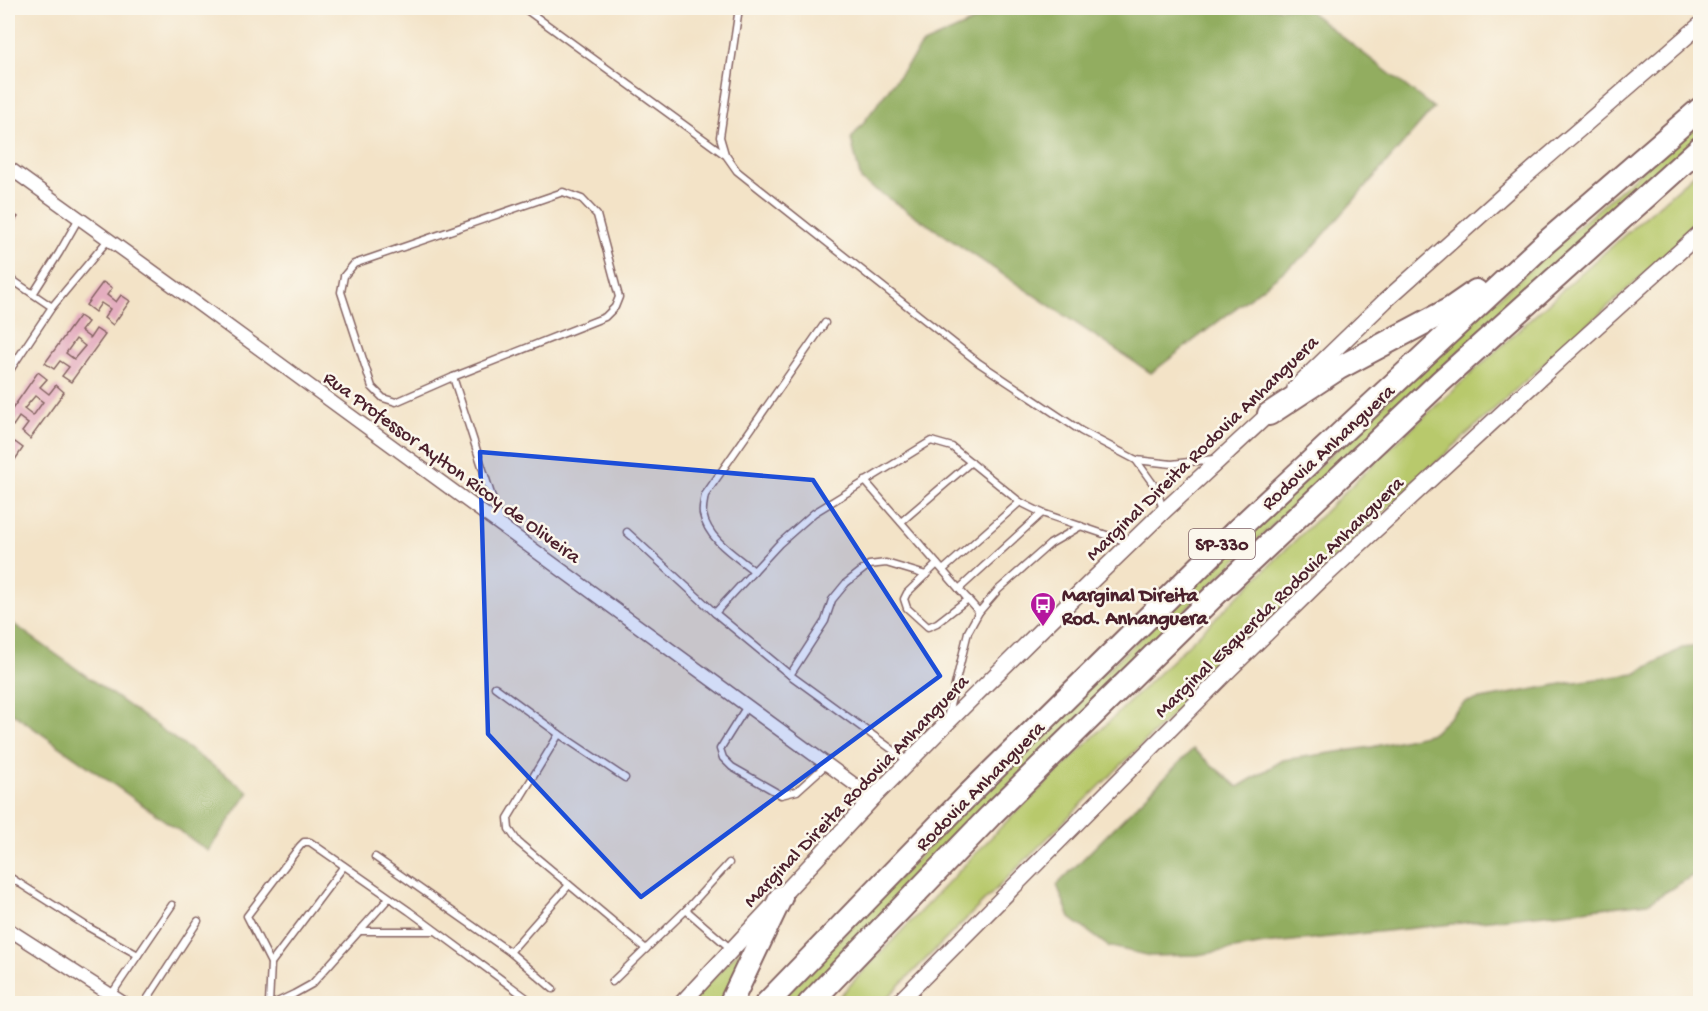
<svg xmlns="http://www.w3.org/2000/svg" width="1708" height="1011" viewBox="0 0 1708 1011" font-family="'Gochi Hand',sans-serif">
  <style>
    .green { fill: #b8c96c; stroke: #81744c; stroke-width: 1.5 }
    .forest { fill: #92ad60; stroke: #6e6646; stroke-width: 1.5 }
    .building { fill: #e4adbf; fill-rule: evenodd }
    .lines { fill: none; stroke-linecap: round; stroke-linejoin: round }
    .service-casing { stroke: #856462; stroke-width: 9 }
    .minor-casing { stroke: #856462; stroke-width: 15 }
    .tertiary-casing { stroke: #856462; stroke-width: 18 }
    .motorway-casing { stroke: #856462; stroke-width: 26 }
    .service { stroke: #fff; stroke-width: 6 }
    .minor { stroke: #fff; stroke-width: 12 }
    .tertiary { stroke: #fff; stroke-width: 15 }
    .motorway { stroke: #fff; stroke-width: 22 }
    .marked { fill: #1d4ed8; fill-opacity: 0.2; stroke: #1d4ed8; stroke-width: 4.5; stroke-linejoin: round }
    .labels { text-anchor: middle; stroke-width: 5; stroke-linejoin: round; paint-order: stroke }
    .shield { fill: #fbf7ec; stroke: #7f6065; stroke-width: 1.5 }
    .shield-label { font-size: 18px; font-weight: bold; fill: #4a1f2b }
    .street-label { font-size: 20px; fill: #4a1f2b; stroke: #fbf7ec }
    .poi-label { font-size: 20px; font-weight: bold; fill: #4a1f2b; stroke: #fbf7ec; text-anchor: start }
  </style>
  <rect width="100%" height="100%" fill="#fbf7ec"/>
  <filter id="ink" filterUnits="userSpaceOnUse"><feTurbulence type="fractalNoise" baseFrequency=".0167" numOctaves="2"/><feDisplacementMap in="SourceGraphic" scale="12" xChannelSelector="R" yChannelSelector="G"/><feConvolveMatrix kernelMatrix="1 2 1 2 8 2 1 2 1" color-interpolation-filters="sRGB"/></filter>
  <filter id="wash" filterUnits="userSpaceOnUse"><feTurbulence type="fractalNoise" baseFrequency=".008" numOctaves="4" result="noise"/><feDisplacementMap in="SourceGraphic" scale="24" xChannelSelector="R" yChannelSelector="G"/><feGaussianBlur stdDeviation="1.35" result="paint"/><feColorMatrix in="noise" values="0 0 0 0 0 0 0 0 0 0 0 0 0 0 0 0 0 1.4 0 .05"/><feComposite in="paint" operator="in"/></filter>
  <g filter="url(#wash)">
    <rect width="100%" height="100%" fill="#f3e3c7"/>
    <g class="green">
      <path d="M 1700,119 L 1700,135 L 1540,276 L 1286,512 L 1203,592 L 796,1003 L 777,1004 L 1002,771 L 1454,337 Z"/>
      <path d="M 1700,169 L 1700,225 C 1608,306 1516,388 1426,472 C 1241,644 1061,824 882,1003 L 832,1004 L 1001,827 L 1388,450 L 1581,273 Z"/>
      <path d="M 749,940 L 723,1003 L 689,1004 Z"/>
    </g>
    <g class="forest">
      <path d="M 1004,8 L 1305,8 L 1434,108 L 1309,252 L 1151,373 L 861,180 L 851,139 L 923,44 Z"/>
      <path d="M 8,620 L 249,792 L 208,851 L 8,710 Z"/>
      <path d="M 1700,646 L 1700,871 L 1648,903 L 1265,944 L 1197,955 L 1150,956 L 1108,946 L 1070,918 L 1057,885 L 1193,749 L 1238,787 L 1283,760 L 1372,747 L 1433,733 L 1465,702 L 1567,683 L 1635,674 L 1682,648 Z"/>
    </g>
    <g id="blocks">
      <g class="building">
        <path d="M 8,210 L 18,217 L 11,226 L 8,223 Z"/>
        <path d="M 103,282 L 112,288 L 107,295 L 116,302 L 121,295 L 130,301 L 113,325 L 104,318 L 110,309 L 101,303 L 95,312 L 86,305 Z"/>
        <path d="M 79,316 L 88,322 L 81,331 L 90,338 L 96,329 L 105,335 L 71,382 L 62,376 L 69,367 L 60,361 L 54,369 L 45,363 ZM 76,339 L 85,346 L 74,359 L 66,353 Z"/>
        <path d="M 38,372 L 47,379 L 40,387 L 49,394 L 56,385 L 64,392 L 30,439 L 22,432 L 28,424 L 19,417 L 13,426 L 8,422 L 8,415 ZM 35,396 L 43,402 L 33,416 L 24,409 Z"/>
        <path d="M 15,442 L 23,448 L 8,470 L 8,450 Z"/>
      </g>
    </g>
  </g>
  <g filter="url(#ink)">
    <use href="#blocks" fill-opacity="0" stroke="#856462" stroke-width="1.5"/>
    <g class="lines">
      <defs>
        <g id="service">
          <path d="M 524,8 L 724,154"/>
          <path d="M 739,8 L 720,137 L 725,154 L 737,171 L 979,363 L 1081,431 L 1136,460 L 1172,464 L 1214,459"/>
          <path d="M 563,192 L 582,199 L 597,215 L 619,297 L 615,307 L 605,317 L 453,377 L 396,402 L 383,398 L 372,387 L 341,292 L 344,276 L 354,264 Z"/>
          <path d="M 8,277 L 52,307"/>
          <path d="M 33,294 L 59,253 L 79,218"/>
          <path d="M 8,373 L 52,307 L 108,240"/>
          <path d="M 453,377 L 500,522"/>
          <path d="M 1136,460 L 1156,488 L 1163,509"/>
          <path d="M 865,481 L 979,612"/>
          <path d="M 901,522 L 971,462"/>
          <path d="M 627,532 L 715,613"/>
          <path d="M 937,564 L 907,593 L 904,599 L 907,608 L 928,627 L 937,623 L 968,599"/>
          <path d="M 943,570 L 1020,502"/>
          <path d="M 754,571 C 736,556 708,540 703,514 C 702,508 704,501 705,495 L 825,323"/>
          <path d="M 959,589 L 1042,513"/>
          <path d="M 790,675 L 825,621 L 832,600 L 846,583 L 869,565 L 886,563 L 926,575"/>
          <path d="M 495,687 L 559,734 L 508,818 L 509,829 L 518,842 L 646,949"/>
          <path d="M 747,706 L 720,749 L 723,758 L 732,767 L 781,795 L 797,791 L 827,764"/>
          <path d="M 947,718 L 968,632 L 979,612 L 998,590 L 1050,544 L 1081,526"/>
          <path d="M 559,734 L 625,778"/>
          <path d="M 908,761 L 790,675 L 715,613 L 779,544 L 814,513 L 931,441 L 952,447 L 1020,502 L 1042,513 L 1130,543"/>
          <path d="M 375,857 L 510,952 L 569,885"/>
          <path d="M 729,863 L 686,910 L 731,949"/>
          <path d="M 8,876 L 88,927 L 138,955"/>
          <path d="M 359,931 L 434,931"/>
          <path d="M 510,952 L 553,989"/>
          <path d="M 271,963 L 344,866"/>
          <path d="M 612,982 L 686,910"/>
          <path d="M 111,995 L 172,905"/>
          <path d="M 144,1004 L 198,921"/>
          <path d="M 269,1004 L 271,963 L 247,916 L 300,846 L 304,842 L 310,842 L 409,911 L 528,999"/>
          <path d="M 273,1004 L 294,994 L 312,984 L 389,898"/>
        </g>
        <g id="minor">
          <path d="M 8,167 L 194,301 L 873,798"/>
          <path d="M 8,929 L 125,1004"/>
        </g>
        <g id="tertiary">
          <path d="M 1295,388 L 1385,301 L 1508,191 L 1700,25"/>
          <path d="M 681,1004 L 873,798 L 945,725 L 1043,628 L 1164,511 L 1274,409"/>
          <path d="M 897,1004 L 1228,671 L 1320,581 L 1563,357 L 1700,233"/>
        </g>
        <g id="motorway">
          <path d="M 1269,414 L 1339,368 L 1450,309 L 1476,291"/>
          <path d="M 730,1004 L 781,897"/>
          <path d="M 766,1004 L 970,793 L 1235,532 L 1544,244 L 1700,109"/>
          <path d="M 809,1004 L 990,816 L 1216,594 L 1440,382 L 1700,148"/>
        </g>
      </defs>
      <use href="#service" class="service-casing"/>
      <use href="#minor" class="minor-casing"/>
      <use href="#tertiary" class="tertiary-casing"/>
      <use href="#motorway" class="motorway-casing"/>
      <use href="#service" class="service"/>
      <use href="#minor" class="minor"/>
      <use href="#tertiary" class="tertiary"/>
      <use href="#motorway" class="motorway"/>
    </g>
  </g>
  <path class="marked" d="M 480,452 L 813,480 L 940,676 L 641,897 L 488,734 Z"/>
  <defs>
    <symbol id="bus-pin" viewBox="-11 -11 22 30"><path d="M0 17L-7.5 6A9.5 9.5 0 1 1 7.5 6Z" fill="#b5179e" stroke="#fbf7ec"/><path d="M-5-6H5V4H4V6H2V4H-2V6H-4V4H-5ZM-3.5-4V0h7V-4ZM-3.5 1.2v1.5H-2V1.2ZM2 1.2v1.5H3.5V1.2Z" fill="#fff"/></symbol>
  </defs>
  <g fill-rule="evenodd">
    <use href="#bus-pin" x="1028" y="590" width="30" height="40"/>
  </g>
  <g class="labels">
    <rect class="shield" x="1189" y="529" width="66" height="30" rx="4.5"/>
    <g class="shield-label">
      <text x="1222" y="550">SP-330</text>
    </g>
    <g class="street-label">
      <text transform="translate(1327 446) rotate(-43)" y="7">Rodovia Anhanguera</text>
      <text transform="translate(1201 447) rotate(-44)" y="7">Marginal Direita Rodovia Anhanguera</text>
      <text transform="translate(453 466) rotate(36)" y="7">Rua Professor Aylton Ricoy de Oliveira</text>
      <text transform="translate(1278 596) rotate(-44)" y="7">Marginal Esquerda Rodovia Anhanguera</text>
      <text transform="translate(979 785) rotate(-45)" y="7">Rodovia Anhanguera</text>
      <text transform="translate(855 790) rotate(-46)" y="7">Marginal Direita Rodovia Anhanguera</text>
    </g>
    <g class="poi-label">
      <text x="1062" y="601">Marginal Direita<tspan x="1062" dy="23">Rod. Anhanguera</tspan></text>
    </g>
  </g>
  <rect width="1708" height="1011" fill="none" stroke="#fbf7ec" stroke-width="30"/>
</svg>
